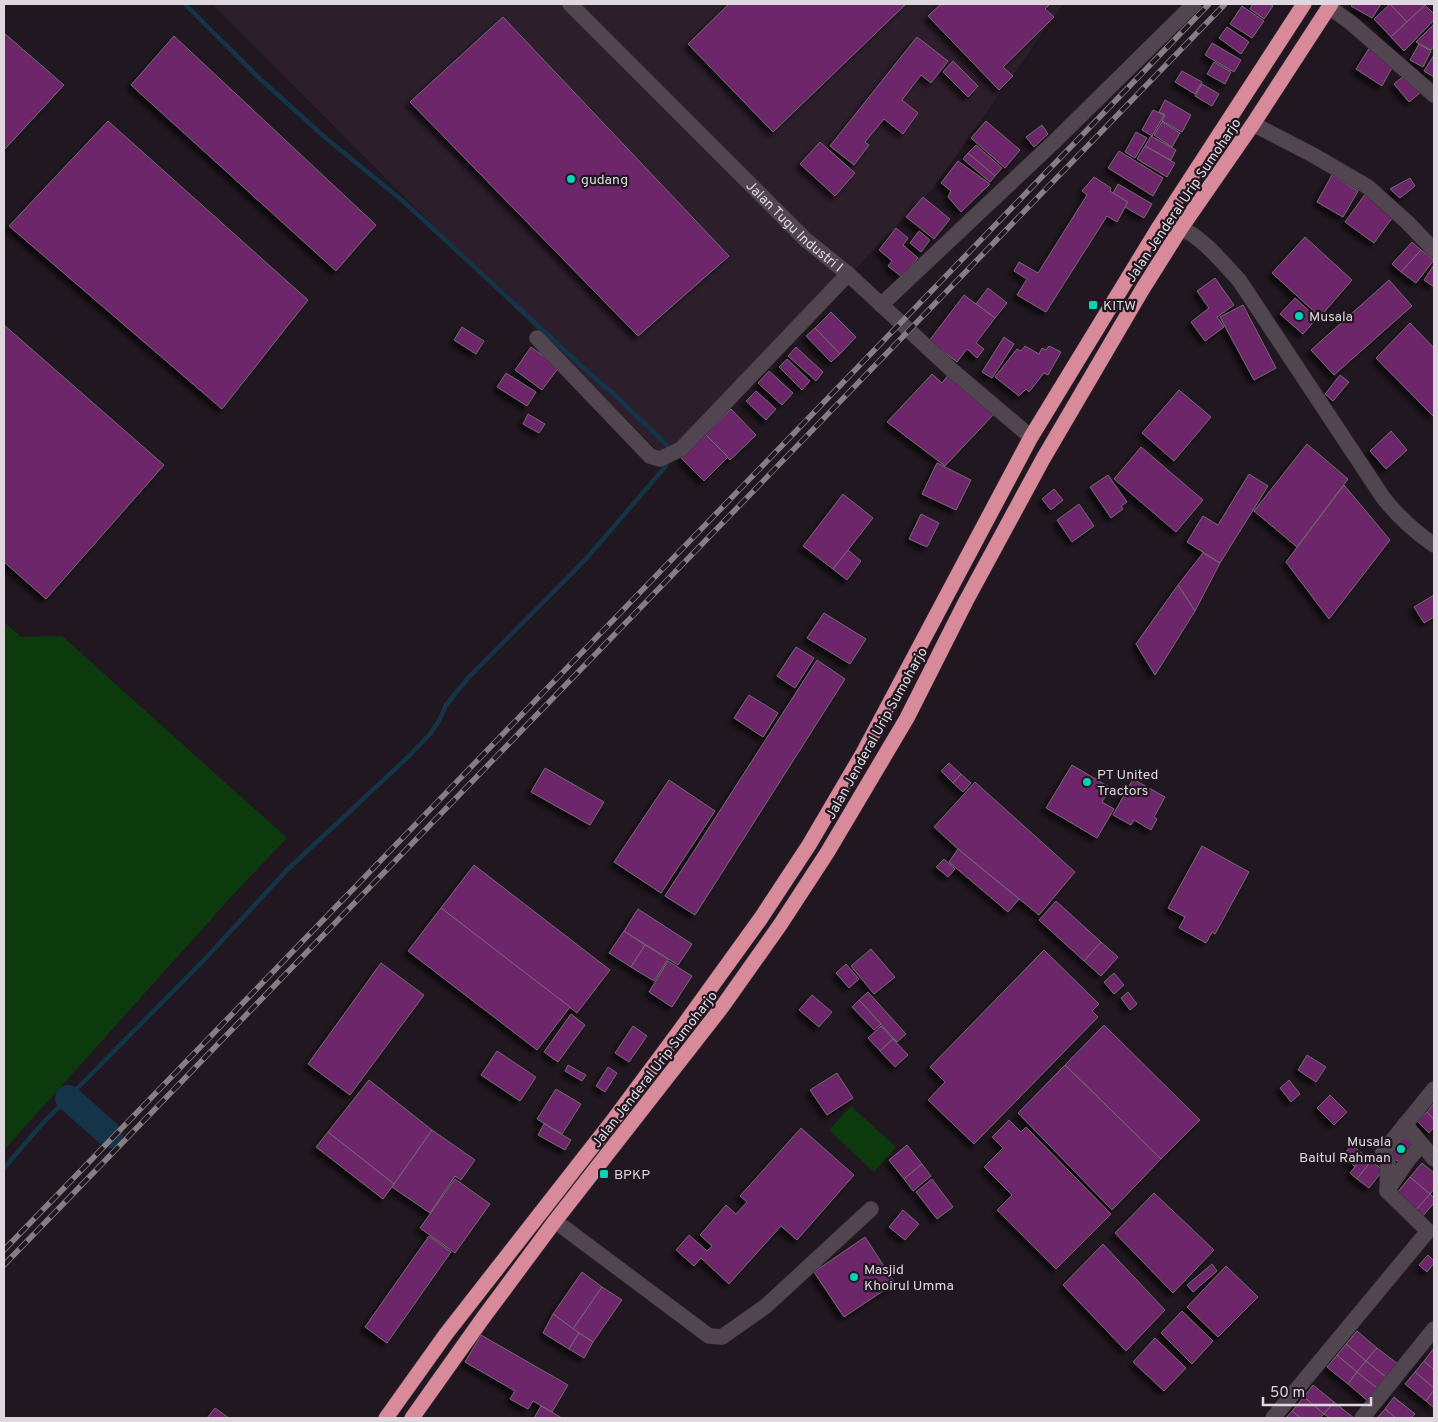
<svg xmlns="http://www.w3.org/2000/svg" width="1438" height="1422" viewBox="0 0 1438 1422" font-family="Overpass,sans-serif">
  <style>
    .built { fill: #2d1e2c }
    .green { fill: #0c3a0d }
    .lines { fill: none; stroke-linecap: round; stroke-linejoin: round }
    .stream { stroke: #133547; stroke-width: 4.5 }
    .river { stroke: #133547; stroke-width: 26 }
    .building { fill: #6c2869; stroke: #736772; filter: url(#shadow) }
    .minor-casing { stroke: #393238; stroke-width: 16 }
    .highway-casing { stroke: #393238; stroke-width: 16 }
    .minor { stroke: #51454f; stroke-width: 15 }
    .highway { stroke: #d8899a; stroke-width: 15 }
    .rail-casing { stroke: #867d85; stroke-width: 5.5 }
    .rail { stroke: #211720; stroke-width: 4; stroke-dasharray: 11; stroke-linecap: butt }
    .poi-dot { fill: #02d5b6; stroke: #211720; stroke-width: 2 }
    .labels { text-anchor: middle; stroke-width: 4.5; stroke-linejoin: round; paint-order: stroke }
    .poi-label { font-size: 14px; fill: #ded7de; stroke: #211720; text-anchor: start }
    .street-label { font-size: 14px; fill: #ded7de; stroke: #211720 }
  </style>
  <defs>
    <filter id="shadow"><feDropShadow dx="-4.5" dy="4.5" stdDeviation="2.5" flood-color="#0009"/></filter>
  </defs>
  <rect width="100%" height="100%" fill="#211720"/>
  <path class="built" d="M 212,4 L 1063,4 L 933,188 L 669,462 Z"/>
  <g class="green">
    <path d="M 4,622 L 21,637 L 62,636 L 287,838 L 231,897 L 4,1150 Z"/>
    <path d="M 851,1106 L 896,1147 L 874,1172 L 829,1130 Z"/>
  </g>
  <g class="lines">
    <g class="stream">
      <path d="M 185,4 L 259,78 L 327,139 L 403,201 L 589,373 L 617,397 L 670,448 L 669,451"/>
      <path d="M 4,1168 L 42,1124 L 206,958 L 287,870 L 407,758 L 431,733 L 440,719 L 446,705 L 468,678 L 585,560 L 666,466 L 667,459"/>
    </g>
    <path class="river" d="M 68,1098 L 110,1135"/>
  </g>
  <g class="building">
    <path d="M 729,4 L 906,4 L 773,132 L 688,44 Z"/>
    <path d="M 941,4 L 1050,4 L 1045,9 L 1054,17 L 1003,67 L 1013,76 L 999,90 L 928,16 Z"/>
    <path d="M 1253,4 L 1270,4 L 1273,6 L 1264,19 L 1250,9 Z"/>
    <path d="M 1353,4 L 1381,4 L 1372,18 L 1351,6 Z"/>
    <path d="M 1390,4 L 1424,4 L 1425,5 L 1407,22 Z"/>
    <path d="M 1390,4 L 1407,22 L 1391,37 L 1374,19 Z"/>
    <path d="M 1425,5 L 1434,14 L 1434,20 L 1404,51 L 1391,37 Z"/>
    <path d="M 1242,6 L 1264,21 L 1252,38 L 1230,24 Z"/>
    <path d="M 503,17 L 729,256 L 638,336 L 410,102 Z"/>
    <path d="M 1434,24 L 1434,46 L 1431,50 L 1416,42 Z"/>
    <path d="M 1227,27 L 1249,42 L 1241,54 L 1219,38 Z"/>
    <path d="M 4,33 L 64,85 L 4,150 Z"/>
    <path d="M 174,36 L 376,225 L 336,271 L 131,85 Z"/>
    <path d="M 917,37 L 948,61 L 931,83 L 921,75 L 902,100 L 918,113 L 903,134 L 884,119 L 865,142 L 869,145 L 854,165 L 830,146 Z"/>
    <path d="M 1212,43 L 1241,60 L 1234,72 L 1205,55 Z"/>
    <path d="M 1372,44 L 1394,64 L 1382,86 L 1356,69 Z"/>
    <path d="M 1419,44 L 1431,51 L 1423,67 L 1410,60 Z"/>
    <path d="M 1434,55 L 1434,77 L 1424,71 Z"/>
    <path d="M 953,61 L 978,86 L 968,97 L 943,72 Z"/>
    <path d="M 1214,62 L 1231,72 L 1225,84 L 1207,74 Z"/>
    <path d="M 1182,71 L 1202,82 L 1195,94 L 1175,82 Z"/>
    <path d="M 1406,74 L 1421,92 L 1409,102 L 1394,84 Z"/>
    <path d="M 1202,84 L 1219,94 L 1212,106 L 1195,96 Z"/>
    <path d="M 1165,100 L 1191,115 L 1182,132 L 1162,121 L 1165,115 L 1159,112 Z"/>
    <path d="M 1153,110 L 1164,115 L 1152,136 L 1142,130 Z"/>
    <path d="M 108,121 L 308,300 L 222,409 L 9,226 Z"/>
    <path d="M 986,121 L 1020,150 L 1005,168 L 971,138 Z"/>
    <path d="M 1162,122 L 1180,133 L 1172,147 L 1154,135 Z"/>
    <path d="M 1042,125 L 1048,134 L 1034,147 L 1026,137 Z"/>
    <path d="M 1136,132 L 1147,138 L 1135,158 L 1125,152 Z"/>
    <path d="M 1151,136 L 1176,150 L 1171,160 L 1145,146 Z"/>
    <path d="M 820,142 L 855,173 L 835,196 L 800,164 Z"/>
    <path d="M 976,145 L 1002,168 L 995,176 L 968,153 Z"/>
    <path d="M 1145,146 L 1175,163 L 1167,177 L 1137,159 Z"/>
    <path d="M 1119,151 L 1163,178 L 1153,196 L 1108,168 Z"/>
    <path d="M 968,153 L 995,176 L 990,182 L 963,159 Z"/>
    <path d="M 958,161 L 990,184 L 961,212 L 948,197 L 951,191 L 941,183 Z"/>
    <path d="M 1332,175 L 1358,191 L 1343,217 L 1317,202 Z"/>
    <path d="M 1094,177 L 1111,188 L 1110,191 L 1128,202 L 1117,222 L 1107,216 L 1046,312 L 1017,295 L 1027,279 L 1014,271 L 1019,262 L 1038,273 L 1087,195 L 1082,191 Z"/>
    <path d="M 1410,178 L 1415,186 L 1400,198 L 1390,189 Z"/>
    <path d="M 1118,184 L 1152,204 L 1144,218 L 1125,207 L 1128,202 L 1113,193 Z"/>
    <path d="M 1366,193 L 1395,214 L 1374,243 L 1345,222 Z"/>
    <path d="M 923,197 L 950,219 L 934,239 L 906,217 Z"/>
    <path d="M 896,228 L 908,238 L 903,245 L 918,258 L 902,277 L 888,266 L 892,261 L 879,250 Z"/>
    <path d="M 919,231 L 930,240 L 921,252 L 910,243 Z"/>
    <path d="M 1305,237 L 1352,280 L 1320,317 L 1272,273 Z"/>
    <path d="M 1412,242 L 1421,250 L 1401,272 L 1392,264 Z"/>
    <path d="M 1421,250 L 1434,260 L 1416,283 L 1401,272 Z"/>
    <path d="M 1434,265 L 1434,287 L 1424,280 Z"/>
    <path d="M 1215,278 L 1234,305 L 1217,317 L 1224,327 L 1205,341 L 1191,322 L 1209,308 L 1197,291 Z"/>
    <path d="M 1389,280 L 1412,306 L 1334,375 L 1311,350 Z"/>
    <path d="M 988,288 L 1007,303 L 995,318 L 976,304 Z"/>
    <path d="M 964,295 L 995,318 L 976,343 L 984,349 L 977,358 L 967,349 L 957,362 L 929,341 Z"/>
    <path d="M 1295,298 L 1317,318 L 1303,334 L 1280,314 Z"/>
    <path d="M 1243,305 L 1276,368 L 1254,380 L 1220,317 Z"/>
    <path d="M 831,312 L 856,337 L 840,354 L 815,328 Z"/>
    <path d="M 1410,323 L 1434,348 L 1434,417 L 1376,358 Z"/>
    <path d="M 4,325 L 164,465 L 46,599 L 4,562 Z"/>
    <path d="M 462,327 L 484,341 L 476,354 L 454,340 Z"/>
    <path d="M 815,328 L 840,354 L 831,362 L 806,336 Z"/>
    <path d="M 1004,337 L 1014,344 L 992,378 L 982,372 Z"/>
    <path d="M 1025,346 L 1039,354 L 1042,348 L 1046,350 L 1049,346 L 1061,352 L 1048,375 L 1044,373 L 1029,392 L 1026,389 L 1019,396 L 995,377 L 1017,349 L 1021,351 Z"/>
    <path d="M 531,347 L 559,367 L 542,390 L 515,370 Z"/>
    <path d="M 796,347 L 823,372 L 816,381 L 788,356 Z"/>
    <path d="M 787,359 L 810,381 L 802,390 L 779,367 Z"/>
    <path d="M 769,371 L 793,393 L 782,405 L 758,383 Z"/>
    <path d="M 506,373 L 536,392 L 527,406 L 497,387 Z"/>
    <path d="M 932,374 L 942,383 L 949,374 L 994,414 L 945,466 L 887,422 Z"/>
    <path d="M 1340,375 L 1349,382 L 1333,401 L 1325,394 Z"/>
    <path d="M 1179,390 L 1211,417 L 1174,461 L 1142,433 Z"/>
    <path d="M 756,391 L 776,409 L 766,420 L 746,401 Z"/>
    <path d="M 731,409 L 756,435 L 730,460 L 705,434 Z"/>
    <path d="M 528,414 L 545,424 L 539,433 L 523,424 Z"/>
    <path d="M 1391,431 L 1407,450 L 1386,469 L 1370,451 Z"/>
    <path d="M 705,434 L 728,457 L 704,481 L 681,458 Z"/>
    <path d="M 1307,444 L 1348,479 L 1297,547 L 1254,511 Z"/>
    <path d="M 1141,447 L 1203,500 L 1176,532 L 1114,479 Z"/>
    <path d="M 937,463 L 971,480 L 956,510 L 922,494 Z"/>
    <path d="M 1249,474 L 1268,486 L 1220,563 L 1187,542 L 1203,516 L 1218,525 Z"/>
    <path d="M 1108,475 L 1127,502 L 1121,506 L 1123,509 L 1111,518 L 1090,487 Z"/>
    <path d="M 1344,485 L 1390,540 L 1329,619 L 1286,562 Z"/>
    <path d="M 1054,489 L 1063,500 L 1051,510 L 1042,499 Z"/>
    <path d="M 843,494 L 873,518 L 833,569 L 803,546 Z"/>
    <path d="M 1079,504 L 1094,526 L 1072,542 L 1057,520 Z"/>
    <path d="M 921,514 L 939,523 L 927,547 L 909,539 Z"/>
    <path d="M 848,550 L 861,561 L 847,580 L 833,569 Z"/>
    <path d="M 1203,553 L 1220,563 L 1195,611 L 1178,585 Z"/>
    <path d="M 1178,585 L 1195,611 L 1155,675 L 1136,644 Z"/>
    <path d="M 1434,595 L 1434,617 L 1424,623 L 1414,607 Z"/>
    <path d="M 824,613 L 866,639 L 850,664 L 807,638 Z"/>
    <path d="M 796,647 L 814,658 L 795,688 L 777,676 Z"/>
    <path d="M 817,660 L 845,679 L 695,915 L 665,896 Z"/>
    <path d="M 749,695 L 778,713 L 763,737 L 734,718 Z"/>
    <path d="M 949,763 L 961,774 L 953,783 L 941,771 Z"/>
    <path d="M 1072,765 L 1111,788 L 1102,802 L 1114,809 L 1097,838 L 1046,808 Z"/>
    <path d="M 545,768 L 604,802 L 590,825 L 531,792 Z"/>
    <path d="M 961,774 L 971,783 L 963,792 L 953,783 Z"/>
    <path d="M 1133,779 L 1165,797 L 1154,817 L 1157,819 L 1151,830 L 1134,820 L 1131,825 L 1113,815 Z"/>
    <path d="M 669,780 L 715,811 L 661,893 L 614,862 Z"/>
    <path d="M 975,782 L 1075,872 L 1039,915 L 958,849 L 934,827 Z"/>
    <path d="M 1202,846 L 1249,872 L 1215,934 L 1212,932 L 1206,943 L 1179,928 L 1185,917 L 1168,908 Z"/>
    <path d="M 958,849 L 1019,899 L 1008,912 L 949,862 Z"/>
    <path d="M 944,859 L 955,869 L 948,877 L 936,867 Z"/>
    <path d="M 474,865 L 610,970 L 577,1013 L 441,908 Z"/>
    <path d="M 1056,901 L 1101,942 L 1084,961 L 1039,920 Z"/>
    <path d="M 441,908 L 570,1007 L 537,1050 L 408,951 Z"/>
    <path d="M 638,909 L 692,944 L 678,965 L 624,931 Z"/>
    <path d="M 624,931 L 645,945 L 631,967 L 609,953 Z"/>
    <path d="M 1101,942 L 1118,957 L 1101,976 L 1084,961 Z"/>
    <path d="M 645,945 L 668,959 L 654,981 L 631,967 Z"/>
    <path d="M 871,949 L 895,977 L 874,994 L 851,966 Z"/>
    <path d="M 1044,950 L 1099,1004 L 1092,1011 L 1098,1017 L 974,1144 L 928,1100 L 945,1082 L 930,1067 Z"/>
    <path d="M 668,961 L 692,976 L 672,1007 L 649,992 Z"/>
    <path d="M 381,963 L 424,995 L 350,1095 L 308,1064 Z"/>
    <path d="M 846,964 L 859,979 L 849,988 L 836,973 Z"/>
    <path d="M 1114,973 L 1124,985 L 1114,994 L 1104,982 Z"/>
    <path d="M 868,992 L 906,1034 L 897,1042 L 859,1000 Z"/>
    <path d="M 1128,992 L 1137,1004 L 1130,1010 L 1121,998 Z"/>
    <path d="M 812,995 L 832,1012 L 819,1027 L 799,1010 Z"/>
    <path d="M 859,1000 L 881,1024 L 874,1030 L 852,1007 Z"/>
    <path d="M 571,1014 L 585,1025 L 558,1062 L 544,1052 Z"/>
    <path d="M 1104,1025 L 1200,1120 L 1161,1159 L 1065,1065 Z"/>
    <path d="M 633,1026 L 647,1036 L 629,1062 L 615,1053 Z"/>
    <path d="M 881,1026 L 893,1039 L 880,1051 L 868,1038 Z"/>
    <path d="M 893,1039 L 908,1055 L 895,1067 L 880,1051 Z"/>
    <path d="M 497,1051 L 536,1077 L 520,1101 L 481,1075 Z"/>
    <path d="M 1307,1055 L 1326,1067 L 1316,1082 L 1298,1070 Z"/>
    <path d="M 568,1065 L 586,1075 L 582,1081 L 565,1071 Z"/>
    <path d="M 1065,1065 L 1161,1159 L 1112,1210 L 1018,1113 Z"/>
    <path d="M 608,1067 L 617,1073 L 605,1092 L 596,1086 Z"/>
    <path d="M 837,1073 L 853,1098 L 827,1115 L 810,1090 Z"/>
    <path d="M 369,1080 L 432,1130 L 394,1184 L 328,1132 Z"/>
    <path d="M 1289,1080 L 1300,1094 L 1291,1102 L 1280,1088 Z"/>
    <path d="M 556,1089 L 581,1104 L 562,1134 L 537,1119 Z"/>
    <path d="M 1330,1095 L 1347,1112 L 1334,1125 L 1317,1108 Z"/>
    <path d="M 1434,1103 L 1434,1120 L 1427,1112 Z"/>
    <path d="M 1427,1112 L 1434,1120 L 1434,1127 L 1429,1133 L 1416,1120 Z"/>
    <path d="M 1009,1120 L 1021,1132 L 1026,1127 L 1111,1214 L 1056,1269 L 997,1210 L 1012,1195 L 984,1167 L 1003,1148 L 992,1137 Z"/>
    <path d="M 544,1124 L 571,1140 L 565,1150 L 538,1135 Z"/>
    <path d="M 801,1128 L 854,1175 L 797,1240 L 781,1226 L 729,1284 L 701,1258 L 694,1266 L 676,1250 L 689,1235 L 707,1251 L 712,1246 L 700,1235 L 726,1205 L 736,1214 L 747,1202 L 740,1196 Z"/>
    <path d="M 432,1130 L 475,1160 L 461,1180 L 455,1176 L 430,1213 L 392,1187 Z"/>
    <path d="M 328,1132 L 394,1184 L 383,1199 L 316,1147 Z"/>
    <path d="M 1406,1137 L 1414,1148 L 1397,1161 L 1389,1151 Z"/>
    <path d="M 907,1145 L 922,1164 L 904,1179 L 889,1160 Z"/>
    <path d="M 1352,1145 L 1364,1155 L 1355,1167 L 1343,1155 Z"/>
    <path d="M 1364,1155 L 1371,1161 L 1357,1179 L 1350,1173 Z"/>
    <path d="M 1371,1161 L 1383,1170 L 1369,1188 L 1357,1179 Z"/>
    <path d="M 1422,1163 L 1434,1173 L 1434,1189 L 1430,1194 L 1410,1177 Z"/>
    <path d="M 922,1164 L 931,1176 L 913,1191 L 904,1179 Z"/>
    <path d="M 1410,1177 L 1430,1194 L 1415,1211 L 1396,1194 Z"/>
    <path d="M 455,1179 L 490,1204 L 455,1253 L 420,1228 Z"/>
    <path d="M 932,1179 L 953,1207 L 937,1219 L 916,1192 Z"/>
    <path d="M 1154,1193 L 1214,1250 L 1173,1293 L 1115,1233 Z"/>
    <path d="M 1430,1194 L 1434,1198 L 1434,1203 L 1422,1217 L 1415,1211 Z"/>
    <path d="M 903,1210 L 919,1224 L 905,1240 L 889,1227 Z"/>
    <path d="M 429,1236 L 451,1252 L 387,1343 L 365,1327 Z"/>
    <path d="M 865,1237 L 895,1283 L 844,1317 L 814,1272 Z"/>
    <path d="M 1103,1244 L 1165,1310 L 1126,1351 L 1063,1285 Z"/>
    <path d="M 1428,1255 L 1434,1261 L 1434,1263 L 1427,1272 L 1419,1265 Z"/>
    <path d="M 1212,1264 L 1217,1271 L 1193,1292 L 1187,1285 Z"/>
    <path d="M 1226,1266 L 1258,1297 L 1218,1337 L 1187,1307 Z"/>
    <path d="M 582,1272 L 602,1287 L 573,1329 L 553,1314 Z"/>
    <path d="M 602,1287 L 622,1300 L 593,1342 L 573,1329 Z"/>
    <path d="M 1182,1311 L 1213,1341 L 1192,1364 L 1161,1333 Z"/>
    <path d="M 553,1314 L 579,1333 L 569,1349 L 543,1333 Z"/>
    <path d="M 1357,1331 L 1377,1348 L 1366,1361 L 1346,1344 Z"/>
    <path d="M 579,1333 L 593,1342 L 584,1358 L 569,1349 Z"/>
    <path d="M 481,1335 L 568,1385 L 552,1412 L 533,1401 L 528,1409 L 510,1399 L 515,1391 L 465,1362 Z"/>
    <path d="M 1155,1338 L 1186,1368 L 1164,1391 L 1133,1362 Z"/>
    <path d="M 1346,1344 L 1366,1361 L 1357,1372 L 1337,1355 Z"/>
    <path d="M 1377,1348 L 1398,1364 L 1387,1378 L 1366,1361 Z"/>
    <path d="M 1434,1348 L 1434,1370 L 1424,1361 Z"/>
    <path d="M 1337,1355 L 1357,1372 L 1348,1384 L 1327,1367 Z"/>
    <path d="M 1366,1361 L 1387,1378 L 1378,1389 L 1357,1372 Z"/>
    <path d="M 1424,1361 L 1434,1370 L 1434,1388 L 1415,1372 Z"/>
    <path d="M 1357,1372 L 1378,1389 L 1368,1401 L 1348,1384 Z"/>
    <path d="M 1415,1372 L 1434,1388 L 1434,1390 L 1426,1401 L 1405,1384 Z"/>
    <path d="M 1313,1385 L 1334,1402 L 1324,1414 L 1304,1397 Z"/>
    <path d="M 1434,1390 L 1434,1408 L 1426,1401 Z"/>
    <path d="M 1304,1397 L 1324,1414 L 1320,1418 L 1301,1418 L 1292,1411 Z"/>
    <path d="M 1394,1397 L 1415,1414 L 1411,1418 L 1396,1418 L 1385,1409 Z"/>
    <path d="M 1334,1402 L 1354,1418 L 1330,1418 L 1324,1414 Z"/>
    <path d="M 541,1406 L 562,1418 L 534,1418 Z"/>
    <path d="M 215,1408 L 229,1418 L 207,1418 Z"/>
    <path d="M 1385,1409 L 1396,1418 L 1377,1418 Z"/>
    <path d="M 1292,1411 L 1301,1418 L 1286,1418 Z"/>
  </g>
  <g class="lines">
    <defs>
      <g id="minor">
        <path id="s1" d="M 570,4 L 805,239 L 848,274 L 954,372 L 1031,437"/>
        <path d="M 1329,7 L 1350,22 L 1434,95"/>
        <path d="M 1253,124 L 1313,155 L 1368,187 L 1407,222 L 1434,250"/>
        <path d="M 1181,228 C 1204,239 1222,262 1239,280 L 1382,496 C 1397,516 1414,531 1434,545"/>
        <path d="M 881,305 L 1056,140 L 1194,4"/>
        <path d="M 537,338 L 650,456 L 660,459 L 681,449 L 848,274"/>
        <path d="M 1405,1124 L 1434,1159"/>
        <path d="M 1387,1191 L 1408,1160 L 1421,1145"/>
        <path d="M 555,1221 L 709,1336 L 722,1337 L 766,1306 L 871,1209"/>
        <path d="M 1273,1418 L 1428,1231 L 1387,1191 L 1388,1161 L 1383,1152 L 1434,1089"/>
        <path d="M 1362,1418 L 1434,1329"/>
      </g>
      <g id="highway">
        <path d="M 386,1418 L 446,1334 L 614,1119 L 678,1033 L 761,918 L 809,845 L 863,753 L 1031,437 L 1159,227 L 1304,4"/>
        <path d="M 412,1418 L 483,1318 L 555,1221 L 722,1007 L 780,925 L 827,853 L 907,718 L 966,601 L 1043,459 L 1142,290 L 1181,228 L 1253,124 L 1331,4"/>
      </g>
    </defs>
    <use href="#minor" class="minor-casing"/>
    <use href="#highway" class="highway-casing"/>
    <use href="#minor" class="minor"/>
    <use href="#highway" class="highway"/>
    <defs>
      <g id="rail">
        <path d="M 4,1250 L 1209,4"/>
        <path d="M 4,1265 L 1225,4"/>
      </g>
    </defs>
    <use href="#rail" class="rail-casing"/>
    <use href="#rail" class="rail"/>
  </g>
  <g class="poi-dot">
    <circle cx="571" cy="179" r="5"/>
    <rect x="1088" y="300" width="10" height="10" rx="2.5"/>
    <circle cx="1299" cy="316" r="5"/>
    <circle cx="1087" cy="782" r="5"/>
    <circle cx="1401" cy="1149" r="5"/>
    <rect x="599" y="1169" width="10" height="10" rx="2.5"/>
    <circle cx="854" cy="1277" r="5"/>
  </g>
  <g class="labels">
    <g class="poi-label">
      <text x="581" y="184">gudang</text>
      <text x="1103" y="310">KITW</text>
      <text x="1309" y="321">Musala</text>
      <text x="1097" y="779">PT United<tspan x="1097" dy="16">Tractors</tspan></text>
      <text x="1391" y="1146" text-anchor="end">Musala<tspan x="1391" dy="16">Baitul Rahman</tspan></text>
      <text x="614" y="1179">BPKP</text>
      <text x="864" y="1274">Masjid<tspan x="864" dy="16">Khoirul Umma</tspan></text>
    </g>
    <g class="street-label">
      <text transform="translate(1183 200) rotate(-56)" y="5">Jalan Jenderal Urip Sumoharjo</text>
      <text dy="5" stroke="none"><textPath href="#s1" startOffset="316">Jalan Tugu Industri I</textPath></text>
      <text transform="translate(876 733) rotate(-61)" y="5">Jalan Jenderal Urip Sumoharjo</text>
      <text transform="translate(654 1069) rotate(-52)" y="5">Jalan Jenderal Urip Sumoharjo</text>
    </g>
  </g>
  <rect width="1438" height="1422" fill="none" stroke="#ded7de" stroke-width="10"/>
  <path d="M1263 1397v8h108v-8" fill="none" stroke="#ded7de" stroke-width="2.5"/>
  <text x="1270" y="1397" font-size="15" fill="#ded7de" stroke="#211720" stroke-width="4" paint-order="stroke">50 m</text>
</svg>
